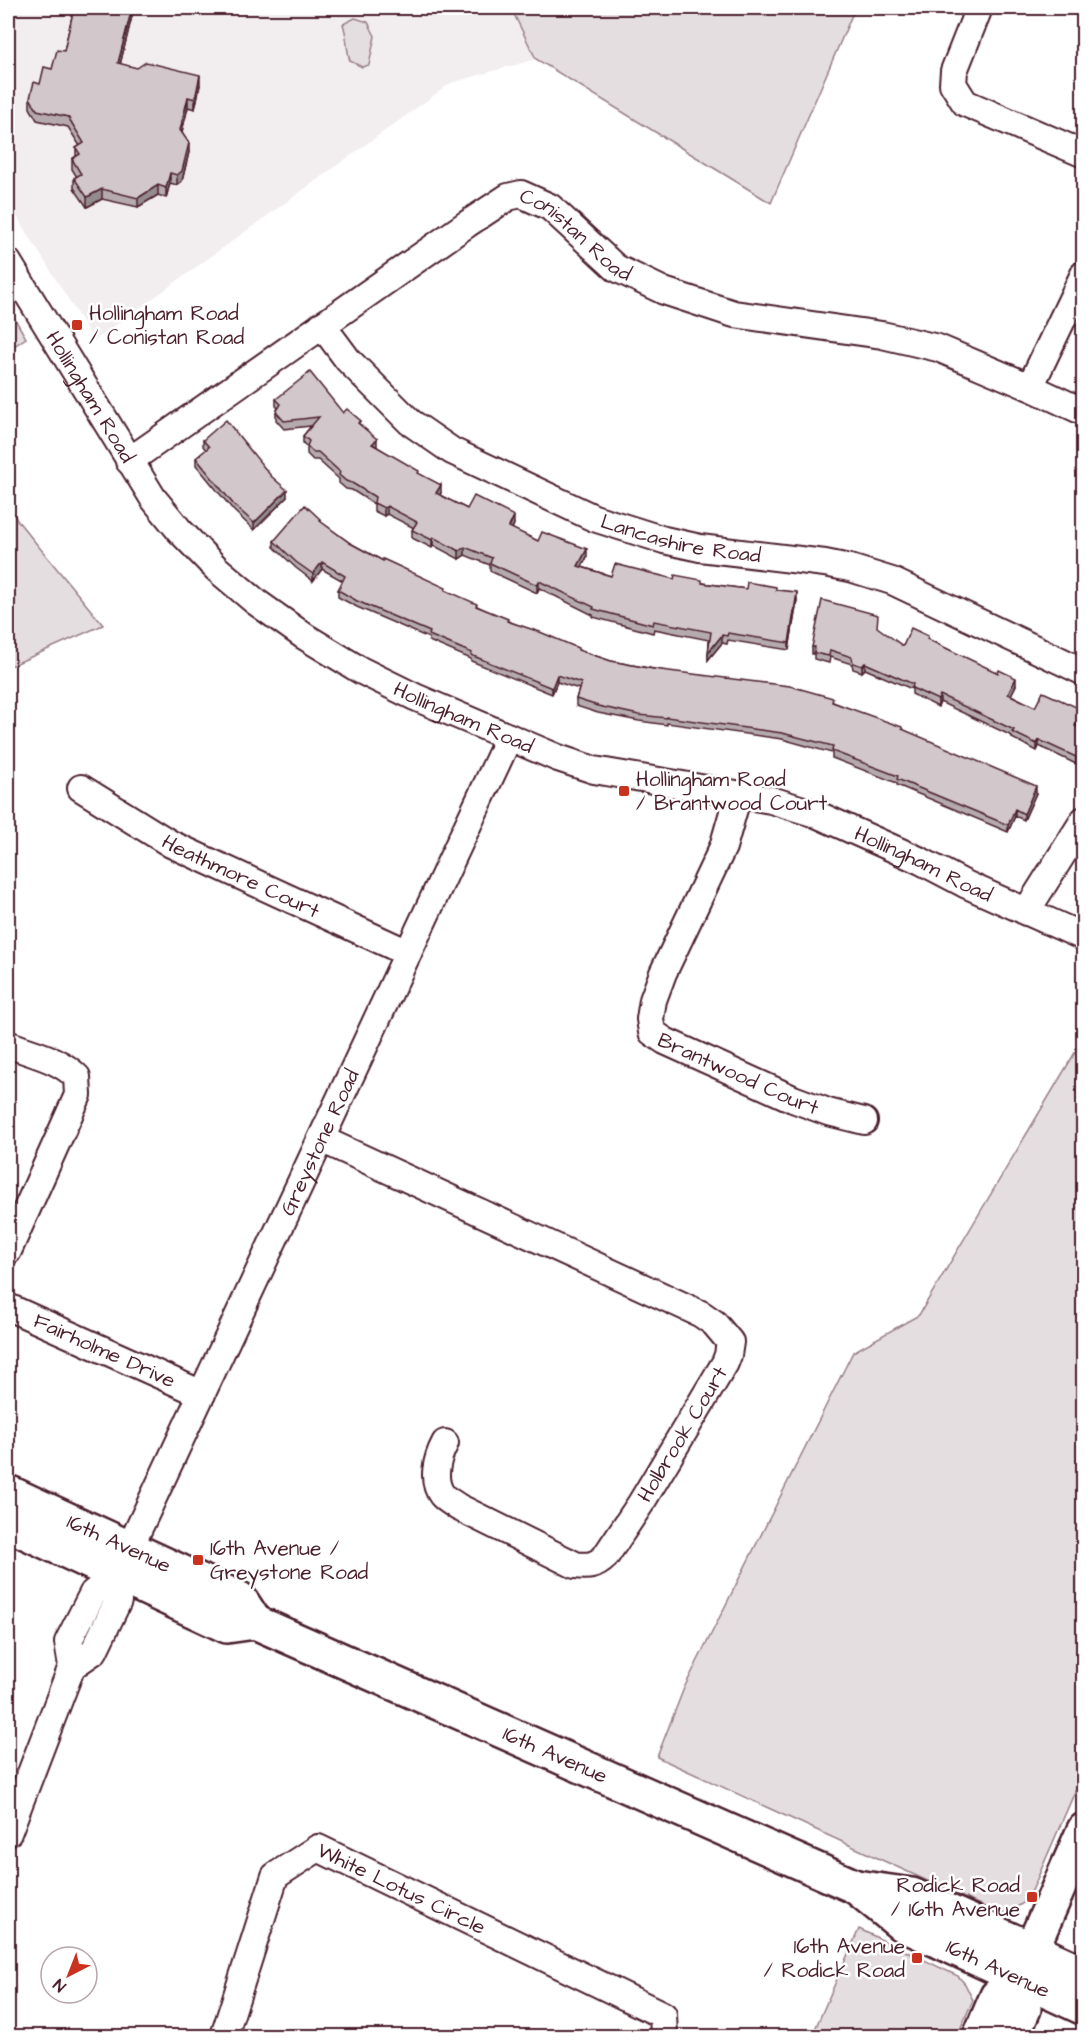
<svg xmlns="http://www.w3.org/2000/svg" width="1091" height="2044" viewBox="0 0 1091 2044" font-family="'Architects Daughter',sans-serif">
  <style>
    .built { fill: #f2eeef }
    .green { fill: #e5dee0; stroke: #987e86; stroke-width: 1.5 }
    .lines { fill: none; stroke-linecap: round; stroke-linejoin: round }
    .minor-casing { stroke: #4a1f2b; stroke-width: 30 }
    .major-casing { stroke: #4a1f2b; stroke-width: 38 }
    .minor { stroke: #fff; stroke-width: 26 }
    .major { stroke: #fff; stroke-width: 33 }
    .wall { fill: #b5abaf; stroke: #4a1f2b; stroke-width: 1.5 }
    .shaded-wall { fill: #938b8e; stroke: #4a1f2b; stroke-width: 1.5 }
    .building { fill: #d2c7cb; stroke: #4a1f2b; stroke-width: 1.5 }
    .poi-dot { fill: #c8321e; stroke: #fff; stroke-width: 2 }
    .labels { text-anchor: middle; stroke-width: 5; stroke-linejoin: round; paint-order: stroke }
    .street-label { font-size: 21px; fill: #4a1f2b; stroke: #fff }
    .poi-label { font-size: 21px; fill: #4a1f2b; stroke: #fff; text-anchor: start }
  </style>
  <rect width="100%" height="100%" fill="#fff"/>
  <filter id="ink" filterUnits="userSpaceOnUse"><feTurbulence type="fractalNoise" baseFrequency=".0167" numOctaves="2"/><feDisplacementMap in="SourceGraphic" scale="12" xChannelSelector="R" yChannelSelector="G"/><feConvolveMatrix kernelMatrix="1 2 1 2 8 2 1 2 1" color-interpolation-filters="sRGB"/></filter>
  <g filter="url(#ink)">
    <path class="built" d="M 8,8 L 511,8 L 536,59 L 451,83 L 94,341 L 8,202 Z"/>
    <g class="green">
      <path d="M 511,8 L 855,8 L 771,203 L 536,59 Z"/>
      <path d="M 355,18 L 368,22 L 375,36 L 369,65 L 362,67 L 350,61 C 346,47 347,35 343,24 Z"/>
      <path d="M 8,307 L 26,338 L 8,350 Z"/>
      <path d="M 8,503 L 17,520 L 103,625 L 8,667 Z"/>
      <path d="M 1083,1039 L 1083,1773 L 1028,1900 L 1007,1913 L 991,1910 L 657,1757 L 684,1688 L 853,1352 L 919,1315 Z"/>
      <path d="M 859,1929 L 958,1976 L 965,1984 L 973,2000 L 957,2036 L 812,2036 Z"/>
    </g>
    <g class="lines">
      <defs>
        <g id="minor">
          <path d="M 979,8 L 954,71 L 953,84 L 965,103 L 1084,154"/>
          <path id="s1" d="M 8,262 L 153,498 L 180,531 L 217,569 L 256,602 L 304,636 L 360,670 L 415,697 L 558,758 L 594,770 L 771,800 L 816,814 L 921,861 L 965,884 L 1084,937"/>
          <path id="s2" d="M 322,325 L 348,360 L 410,422 L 452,451 L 594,518 L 664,540 L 700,548 L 825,563 L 850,568 L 892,581 L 1084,672"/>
          <path d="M 1030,387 L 1084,274"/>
          <path id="s3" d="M 129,461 L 467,224 L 508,197 L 521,194 L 550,207 L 616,268 L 664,291 L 734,314 L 882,335 L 938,348 L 1030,387 L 1084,412"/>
          <path id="s4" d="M 81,788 L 171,844 L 408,953"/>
          <path id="s5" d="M 738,795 L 723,847 L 663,973 L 653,1000 L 650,1019 L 652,1032 L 665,1041 L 793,1099 L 828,1112 L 864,1121"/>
          <path d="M 1026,912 L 1084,820"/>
          <path d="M 8,1044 C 32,1054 58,1058 77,1077 L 78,1095 L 8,1251"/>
          <path d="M 321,1139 L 701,1314 L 714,1323 L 730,1342 L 728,1355 L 725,1363 L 641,1503 L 605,1557 C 596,1566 588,1567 575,1565 L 458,1507 C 453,1503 446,1500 442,1495 C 431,1480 437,1458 445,1443"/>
          <path id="s6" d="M 8,1307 L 202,1394"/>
          <path d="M 72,1666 L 94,1651 L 118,1601 L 117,1575"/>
          <path id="s7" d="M 8,1833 L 72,1666 L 68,1642 L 93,1593 L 117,1575 L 509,737"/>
          <path id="s8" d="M 224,2036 L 275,1876 L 318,1848 L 663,2015 L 664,2036"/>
        </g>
        <g id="major">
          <path id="s9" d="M 8,1495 L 10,1493 L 240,1599 L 255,1622"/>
          <path id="s10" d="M 8,1524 L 227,1626 L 255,1622 L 856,1887 L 912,1895 L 1084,1973"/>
          <path id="s11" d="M 856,1887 L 900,1923 L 1084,2008"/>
          <path d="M 980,2036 L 997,1996 L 1019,1978 L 1084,1830"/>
          <path d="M 1012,2036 L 1024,2009 L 1019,1978"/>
        </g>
      </defs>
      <use href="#minor" class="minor-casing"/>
      <use href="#major" class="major-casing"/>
      <use href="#minor" class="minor"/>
      <use href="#major" class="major"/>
    </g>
    <g class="wall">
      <path d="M 74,8 L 134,8 L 120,64 L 200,85 L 195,109 L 188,107 L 182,132 L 189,152 L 182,181 L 177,185 L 170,183 L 166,198 L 158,195 L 138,207 L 102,199 L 87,207 L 74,188 L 74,178 L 77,177 L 72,169 L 72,159 L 76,156 L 76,148 L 80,146 L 68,127 L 37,120 L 30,108 L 30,98 L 52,69 L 64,51 Z"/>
      <path d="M 276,399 L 343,413 L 361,425 L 377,447 L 419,474 L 441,493 L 439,495 L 467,509 L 514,524 L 512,529 L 538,541 L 587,557 L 582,567 L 611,576 L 674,579 L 746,589 L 776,590 L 797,600 L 789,650 L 728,640 L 727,644 L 722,643 L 708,660 L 709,640 L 654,629 L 653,633 L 593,617 L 593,615 L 539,588 L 537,593 L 490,571 L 490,565 L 465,555 L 459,559 L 433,545 L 432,548 L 412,538 L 412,530 L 414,528 L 387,514 L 384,516 L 374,511 L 374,504 L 352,490 L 346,489 L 339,483 L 339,479 L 318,460 L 313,460 L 307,454 L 307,447 L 303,443 L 303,436 L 311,426 L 284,429 L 276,420 L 276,412 L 278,408 L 276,406 Z"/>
      <path d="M 203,440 L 287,497 L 254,530 L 234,511 L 196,465 L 196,458 L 206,450 L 203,446 Z"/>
      <path d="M 321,522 L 350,543 L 383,561 L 508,621 L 578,650 L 611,661 L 833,702 L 902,730 L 1036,793 L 1024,820 L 1015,816 L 1008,832 L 897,785 L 897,783 L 832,758 L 832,753 L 782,739 L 667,723 L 667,725 L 639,721 L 598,713 L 576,706 L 576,699 L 579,689 L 557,682 L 552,694 L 471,661 L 471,659 L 429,641 L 429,638 L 357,607 L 338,597 L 338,590 L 343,581 L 322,569 L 313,581 L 296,568 L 274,547 L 274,541 Z"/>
      <path d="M 928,639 L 1016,685 L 1011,695 L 1035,707 L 1083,716 L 1078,727 L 1076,764 L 1039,746 L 1037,751 L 1012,738 L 1012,736 L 940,702 L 938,707 L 912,694 L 912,689 L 865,669 L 862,672 L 853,669 L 852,664 L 830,657 L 829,663 L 814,659 L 814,654 L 812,654 L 812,647 L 903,646 Z"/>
    </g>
    <g class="shaded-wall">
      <path d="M 132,8 L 134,8 L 118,73 L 118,63 Z"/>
      <path d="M 200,75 L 200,85 L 195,109 L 195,99 Z"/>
      <path d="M 188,97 L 188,107 L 180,139 L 180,130 Z"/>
      <path d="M 189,143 L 189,152 L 182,181 L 177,185 L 177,175 Z"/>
      <path d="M 170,173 L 170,183 L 166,198 L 166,188 Z"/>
      <path d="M 158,185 L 158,195 L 138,207 L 138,198 Z"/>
      <path d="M 102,189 L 102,199 L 87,207 L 87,197 Z"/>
      <path d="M 377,439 L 377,447 L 372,444 Z"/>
      <path d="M 441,485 L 441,493 L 436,501 L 436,493 Z"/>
      <path d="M 287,490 L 287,497 L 254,530 L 254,523 Z"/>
      <path d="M 387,506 L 387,514 L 384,516 L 384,508 Z"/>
      <path d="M 514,516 L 514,524 L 509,535 L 509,527 Z"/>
      <path d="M 433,537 L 433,545 L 432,548 L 432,540 Z"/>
      <path d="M 465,547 L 465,555 L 459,559 L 459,551 Z"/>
      <path d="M 587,549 L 587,557 L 578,574 L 578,566 Z"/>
      <path d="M 322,562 L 322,569 L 313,581 L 313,574 Z"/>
      <path d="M 539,581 L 539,588 L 537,593 L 537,585 Z"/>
      <path d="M 797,592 L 797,600 L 789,650 L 789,643 Z"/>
      <path d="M 722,635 L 722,643 L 708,660 L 708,653 Z"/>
      <path d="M 865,663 L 865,669 L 862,672 L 862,666 Z"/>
      <path d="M 557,675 L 557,682 L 552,694 L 552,688 Z"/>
      <path d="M 1016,678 L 1016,685 L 1008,701 L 1008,694 Z"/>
      <path d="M 940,695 L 940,702 L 938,707 L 938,700 Z"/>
      <path d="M 1083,710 L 1083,716 L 1075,733 L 1075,726 Z"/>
      <path d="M 1039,740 L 1039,746 L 1037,751 L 1037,744 Z"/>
      <path d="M 1083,741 L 1083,748 L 1076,764 L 1076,757 Z"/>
      <path d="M 1036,786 L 1036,793 L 1024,820 L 1024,814 Z"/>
      <path d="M 1015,809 L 1015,816 L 1008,832 L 1008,825 Z"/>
    </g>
    <g class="building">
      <path d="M 74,8 L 132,8 L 118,63 L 137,68 L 146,62 L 200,75 L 195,99 L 188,97 L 180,130 L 189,143 L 182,171 L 177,175 L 170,173 L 166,188 L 158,185 L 138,198 L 102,189 L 87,197 L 74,178 L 81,174 L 72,159 L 80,154 L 76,148 L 84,143 L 68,117 L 37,110 L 30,98 L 34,82 L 40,84 L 44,67 L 52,69 L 57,50 L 64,51 Z"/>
      <path d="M 310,372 L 343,413 L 347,409 L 361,421 L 358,423 L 377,439 L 372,444 L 419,471 L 418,473 L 441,485 L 436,493 L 467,509 L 474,496 L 514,516 L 509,527 L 538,541 L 542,532 L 587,549 L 578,566 L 611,576 L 615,564 L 674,579 L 675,575 L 702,580 L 702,583 L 746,589 L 747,582 L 776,587 L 776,590 L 797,592 L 789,643 L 728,633 L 727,636 L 722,635 L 708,653 L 711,632 L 654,621 L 653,625 L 593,609 L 594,607 L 539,581 L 537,585 L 490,563 L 492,558 L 465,547 L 459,551 L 433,537 L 432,540 L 412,530 L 417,522 L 387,506 L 384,508 L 374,503 L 375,497 L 352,483 L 346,481 L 339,475 L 340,472 L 318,452 L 313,452 L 307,446 L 309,441 L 303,436 L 319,417 L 284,421 L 276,412 L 281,404 L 276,399 Z"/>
      <path d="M 226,420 L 271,476 L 287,490 L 254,523 L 234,505 L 196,458 L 209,447 L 203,440 Z"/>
      <path d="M 305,505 L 321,520 L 320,521 L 350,543 L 383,561 L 383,559 L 446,588 L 445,590 L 477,604 L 476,606 L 508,619 L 507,621 L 540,632 L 578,648 L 578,650 L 611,661 L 653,669 L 790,686 L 833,698 L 832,702 L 902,727 L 902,729 L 1036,786 L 1024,814 L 1015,809 L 1008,825 L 897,779 L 898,776 L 832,751 L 833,746 L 782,733 L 667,717 L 667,718 L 639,715 L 598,706 L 576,699 L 581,683 L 557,675 L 552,688 L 471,655 L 472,653 L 429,635 L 430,632 L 357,601 L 338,590 L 345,576 L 322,562 L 313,574 L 296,562 L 274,541 Z"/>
      <path d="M 822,600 L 878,615 L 877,627 L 903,646 L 911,628 L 928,636 L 927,639 L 998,673 L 999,670 L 1016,678 L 1008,694 L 1035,707 L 1043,692 L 1083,710 L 1075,726 L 1083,730 L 1083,741 L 1076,757 L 1039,740 L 1037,744 L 1012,732 L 1014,730 L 940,695 L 938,700 L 912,688 L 913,684 L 865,663 L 862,666 L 853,663 L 852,657 L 830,650 L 829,656 L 814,653 L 815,647 L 812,647 Z"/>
    </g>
  </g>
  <g class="poi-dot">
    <rect x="71" y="319" width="12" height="12" rx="3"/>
    <rect x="618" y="785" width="12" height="12" rx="3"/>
    <rect x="192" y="1554" width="12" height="12" rx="3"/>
    <rect x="1026" y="1891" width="12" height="12" rx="3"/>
    <rect x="911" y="1952" width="12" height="12" rx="3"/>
  </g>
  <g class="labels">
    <g class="street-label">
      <text dy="7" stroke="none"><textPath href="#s3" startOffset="544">Conistan Road</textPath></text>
      <text dy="7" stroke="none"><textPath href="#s1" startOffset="158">Hollingham Road</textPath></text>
      <text dy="7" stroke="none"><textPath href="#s2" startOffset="429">Lancashire Road</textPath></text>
      <text dy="7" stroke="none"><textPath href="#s1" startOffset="662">Hollingham Road</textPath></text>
      <text dy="7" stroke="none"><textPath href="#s1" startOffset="1148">Hollingham Road</textPath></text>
      <text dy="7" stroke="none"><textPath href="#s4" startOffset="183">Heathmore Court</textPath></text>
      <text dy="7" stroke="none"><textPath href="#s5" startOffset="351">Brantwood Court</textPath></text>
      <text dy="7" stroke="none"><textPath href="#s7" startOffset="766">Greystone Road</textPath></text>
      <text dy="7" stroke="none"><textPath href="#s6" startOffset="106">Fairholme Drive</textPath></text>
      <text transform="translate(682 1434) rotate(-59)" y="7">Holbrook Court</text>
      <text dy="7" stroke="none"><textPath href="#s9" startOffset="123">16th Avenue</textPath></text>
      <text dy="7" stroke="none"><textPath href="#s10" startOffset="598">16th Avenue</textPath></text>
      <text dy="7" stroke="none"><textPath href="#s8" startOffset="312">White Lotus Circle</textPath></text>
      <text dy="7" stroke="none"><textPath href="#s11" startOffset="165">16th Avenue</textPath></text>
    </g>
    <g class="poi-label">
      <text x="89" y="320">Hollingham Road<tspan x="89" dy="24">/ Conistan Road</tspan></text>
      <text x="636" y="786">Hollingham Road<tspan x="636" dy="24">/ Brantwood Court</tspan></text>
      <text x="210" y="1555">16th Avenue /<tspan x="210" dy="24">Greystone Road</tspan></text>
      <text x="1020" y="1892" text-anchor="end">Rodick Road<tspan x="1020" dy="24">/ 16th Avenue</tspan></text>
      <text x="905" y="1953" text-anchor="end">16th Avenue<tspan x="905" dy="24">/ Rodick Road</tspan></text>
    </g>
  </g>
  <rect width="1091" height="2044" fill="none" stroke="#fff" stroke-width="30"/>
  <rect x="15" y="15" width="1061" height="2014" fill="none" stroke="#4a1f2b" stroke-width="2" filter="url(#ink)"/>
  <g transform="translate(69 1975) rotate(222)"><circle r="28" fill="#ffffff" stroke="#b7a5aa" stroke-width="1.5"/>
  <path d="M0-4.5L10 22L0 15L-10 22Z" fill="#c8321e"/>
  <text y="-9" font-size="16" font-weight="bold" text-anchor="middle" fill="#4a1f2b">N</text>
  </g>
</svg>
